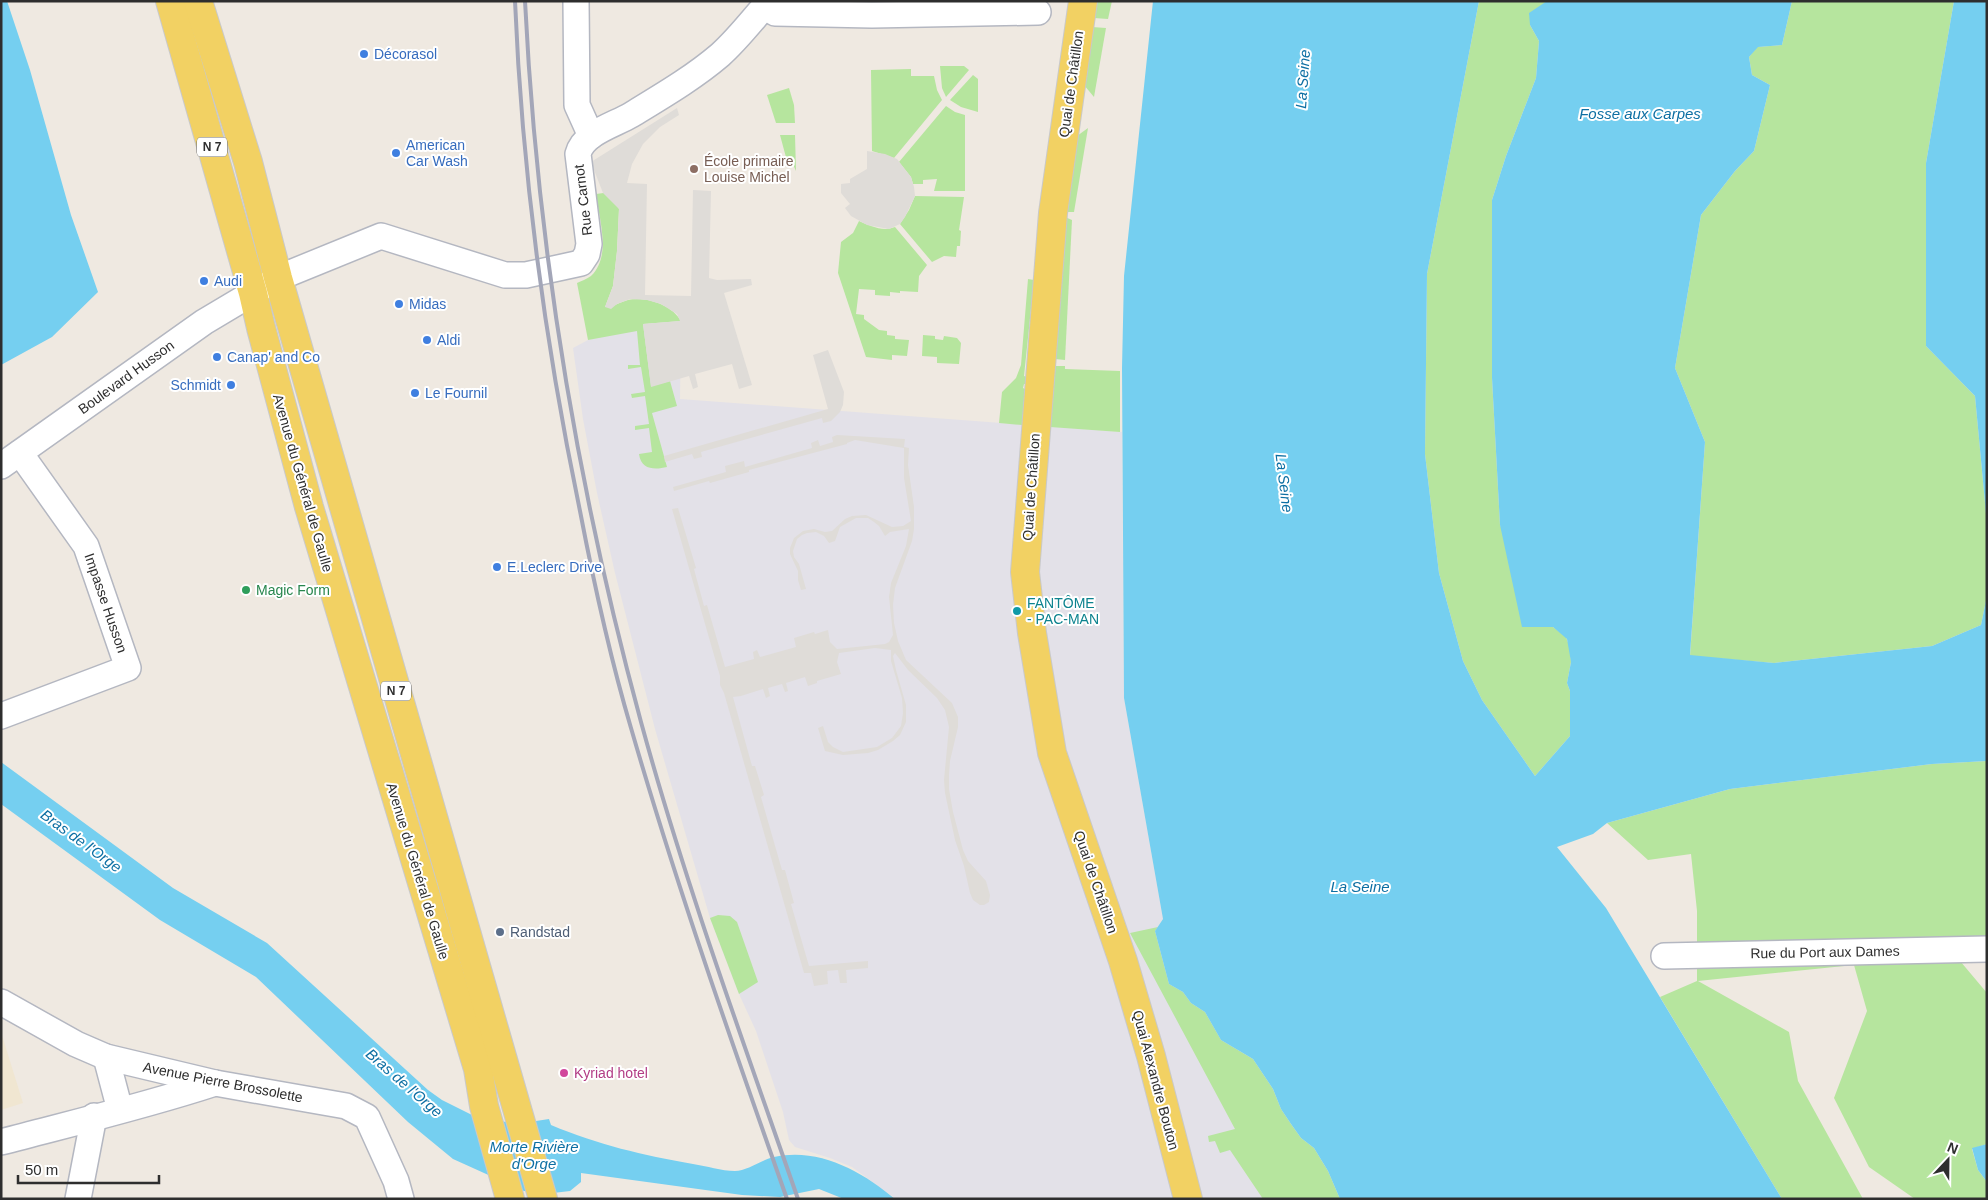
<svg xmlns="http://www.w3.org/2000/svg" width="1988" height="1200" viewBox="0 0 1988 1200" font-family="Arial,sans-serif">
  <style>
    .industrial { fill: #e3e1e8 }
    .education { fill: #f0e6d1 }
    .green { fill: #b6e59e }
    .plaza { fill: #dfdcd8 }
    .water { fill: #75cff0 }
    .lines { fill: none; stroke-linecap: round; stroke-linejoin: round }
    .minor-casing { stroke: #b4b7c1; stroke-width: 28 }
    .major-casing { stroke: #c9c9c9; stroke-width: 30 }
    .minor { stroke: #fff; stroke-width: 25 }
    .major { stroke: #f2d163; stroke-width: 28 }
    .rail { stroke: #a3a6b8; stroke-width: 4 }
    .shop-dot { fill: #3f7fe0; stroke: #fff; stroke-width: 2 }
    .education-dot { fill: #8d6e63; stroke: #fff; stroke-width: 2 }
    .leisure-dot { fill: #2e9e5b; stroke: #fff; stroke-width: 2 }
    .culture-dot { fill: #0f9aa8; stroke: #fff; stroke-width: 2 }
    .service-dot { fill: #5c6f8a; stroke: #fff; stroke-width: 2 }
    .hotel-dot { fill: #d1479c; stroke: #fff; stroke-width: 2 }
    .labels { text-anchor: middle; stroke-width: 4; stroke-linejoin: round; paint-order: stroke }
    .shield { fill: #fff; stroke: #6d6d6d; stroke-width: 1 }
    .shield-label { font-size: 12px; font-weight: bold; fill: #2e2e2e }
    .shop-label { font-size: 14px; fill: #366cbe; stroke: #fff; text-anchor: start }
    .street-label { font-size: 14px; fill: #2e2e2e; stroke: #fff }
    .education-label { font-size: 14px; fill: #785e54; stroke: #fff; text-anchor: start }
    .leisure-label { font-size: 14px; fill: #27864d; stroke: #fff; text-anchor: start }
    .culture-label { font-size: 14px; fill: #0d838f; stroke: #fff; text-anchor: start }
    .service-label { font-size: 14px; fill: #4e5e75; stroke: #fff; text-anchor: start }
    .hotel-label { font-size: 14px; fill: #b23c85; stroke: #fff; text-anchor: start }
    .water-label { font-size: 15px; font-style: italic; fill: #0d6fa3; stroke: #fff }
  </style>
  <rect width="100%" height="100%" fill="#efe9e1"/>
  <path class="industrial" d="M 681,321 L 680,399 L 1122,432 L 1124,698 L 1163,919 L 1155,931 L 1340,1199 L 896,1199 L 852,1167 L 830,1158 L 795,1147 L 789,1140 L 783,1112 L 756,1031 L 739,994 L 710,918 L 655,729 L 615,573 L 597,493 L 583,419 L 573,348 L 588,340 L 643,324 Z"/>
  <path class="education" d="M 1,1032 L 23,1103 L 1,1110 Z"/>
  <g class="green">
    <path d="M 1097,1 L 1112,1 L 1108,19 L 1094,18 Z"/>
    <path d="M 1479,1 L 1547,1 L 1530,25 L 1539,41 L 1536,78 L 1506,156 L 1492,200 L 1492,378 L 1500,525 L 1553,627 L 1566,637 L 1570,648 L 1571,662 L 1567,683 L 1570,691 L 1570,736 L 1535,776 L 1482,700 L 1463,661 L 1439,573 L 1425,454 L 1427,274 Z"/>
    <path d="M 1792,1 L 1954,1 L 1926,163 L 1926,346 L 1975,396 L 1987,524 L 1987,596 L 1981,625 L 1932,646 L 1774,663 L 1690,656 L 1705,442 L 1675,368 L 1701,215 L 1735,171 L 1754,151 L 1770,85 L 1752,75 L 1749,57 L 1757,47 L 1782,45 Z"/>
    <path d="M 1092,27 L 1106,28 L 1094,97 L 1084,85 Z"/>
    <path d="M 940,66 L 964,66 L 969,70 L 946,97 L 942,88 Z"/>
    <path d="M 911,69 L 911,76 L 934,76 L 937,90 L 942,100 L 894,158 L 872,151 L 871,70 Z"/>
    <path d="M 973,75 L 978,79 L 978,112 L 961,107 L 950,100 Z"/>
    <path d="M 789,88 L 794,105 L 795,123 L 776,123 L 767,95 Z"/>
    <path d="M 946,106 L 955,112 L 965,115 L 965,191 L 934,191 L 937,179 L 923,180 L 923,184 L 913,184 L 911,177 L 899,162 Z"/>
    <path d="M 1088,128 L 1074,212 L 1066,212 L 1077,136 Z"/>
    <path d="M 780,135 L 795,135 L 796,171 L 791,160 L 787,161 Z"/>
    <path d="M 611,192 L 619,209 L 617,251 L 613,286 L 605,307 C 614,307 620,302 628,300 C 646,296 672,305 681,321 L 643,324 L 651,386 L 670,381 L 677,406 L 652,413 L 667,467 C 655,470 641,470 639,454 L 652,452 L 649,428 L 635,430 L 635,426 L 649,424 L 645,396 L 632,398 L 631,394 L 645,392 L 641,367 L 628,369 L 628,365 L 640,365 L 637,331 L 588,340 L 577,283 C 581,281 587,279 591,276 C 612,256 599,219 596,194 Z"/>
    <path d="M 915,196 L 964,197 L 959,230 L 961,231 L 960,246 L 957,246 L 956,257 L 944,256 L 932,262 L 900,224 L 909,210 Z"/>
    <path d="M 1065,217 L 1072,220 L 1065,360 L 1055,359 Z"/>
    <path d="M 859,221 C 870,226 883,232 895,227 L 927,265 L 919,276 L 918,292 L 900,291 L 900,293 L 890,292 L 890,296 L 875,295 L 875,290 L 859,289 L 856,314 L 864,315 L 864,319 L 879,330 L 887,331 L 887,335 L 895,336 L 895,339 L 909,340 L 907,356 L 892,355 L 892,360 L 866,357 L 838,273 L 841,242 L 853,233 Z"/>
    <path d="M 1028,279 L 1034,280 L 1024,376 L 1027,377 L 1026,384 L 1024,384 L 1023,388 L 1025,389 L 1022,425 L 999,423 L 1002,392 L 1016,378 L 1021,365 Z"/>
    <path d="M 923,335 L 935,336 L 935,339 L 943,340 L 944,336 L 957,338 L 961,343 L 959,364 L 937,363 L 937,357 L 922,356 Z"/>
    <path d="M 1054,366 L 1065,366 L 1065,369 L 1120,371 L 1120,432 L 1050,427 Z"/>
    <path d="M 1987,761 L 1987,946 L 1950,949 L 1987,993 L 1987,1144 L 1972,1149 L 1978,1170 L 1987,1182 L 1987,1199 L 1915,1199 L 1869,1167 L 1834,1098 L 1867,1011 L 1854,965 L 1698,981 L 1789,1032 L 1798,1081 L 1863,1199 L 1782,1199 L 1660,997 L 1697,981 L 1697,911 L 1691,854 L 1648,860 L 1607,823 L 1730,789 L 1932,764 Z"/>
    <path d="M 718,915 L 730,916 L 737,922 L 758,982 L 739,994 L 710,918 Z"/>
    <path d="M 1158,927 L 1155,931 L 1169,984 L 1183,992 L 1191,1003 L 1205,1012 L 1221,1040 L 1253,1059 L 1273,1089 L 1281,1109 L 1291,1124 L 1301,1138 L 1314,1148 L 1328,1171 L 1340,1199 L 1263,1199 L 1230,1150 L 1220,1153 L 1215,1141 L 1209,1142 L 1208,1136 L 1235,1129 L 1130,933 Z"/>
  </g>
  <g class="plaza">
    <path d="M 677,108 L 679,115 L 660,127 L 643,144 L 632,164 L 627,183 L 647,184 L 645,295 L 691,296 L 693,190 L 711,191 L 709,278 L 717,280 L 751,279 L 752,285 L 724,293 L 752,385 L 739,389 L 732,364 L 695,374 L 698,387 L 693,389 L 689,376 L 651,387 L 643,324 L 680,321 L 677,314 L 661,304 L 647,300 L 630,299 L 617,304 L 611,309 L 605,307 L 613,286 L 617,251 L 619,209 L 603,193 L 591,162 Z"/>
    <path d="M 867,151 L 885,154 L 897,159 L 911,177 L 914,187 L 915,196 L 905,217 L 900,224 L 889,229 L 867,225 L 851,216 L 845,208 L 850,204 L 841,193 L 841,184 L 850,183 L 850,179 L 867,169 Z"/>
    <path d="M 828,350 L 844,392 L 843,405 L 840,412 L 831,421 L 823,423 L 822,418 L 701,452 L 702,457 L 694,459 L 692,454 L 665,462 L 664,456 L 828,409 L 813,355 Z"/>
    <path d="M 837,435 L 905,439 L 904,447 L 909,448 L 908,465 L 914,507 L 914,529 L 912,541 L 895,588 L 893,605 L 894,623 L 898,641 L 906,660 L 952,703 L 958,717 L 958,727 L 950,761 L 949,775 L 949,789 L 953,812 L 963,850 L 968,861 L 986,881 L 990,895 L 989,902 L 984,905 L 980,905 L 973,900 L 970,893 L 964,866 L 955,840 L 945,793 L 944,780 L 949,727 L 945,710 L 937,698 L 908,670 L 895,653 L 893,656 L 896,670 L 906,705 L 906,722 L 900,735 L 893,741 L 878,750 L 868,753 L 843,755 L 825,751 L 818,728 L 823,726 L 828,742 L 833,747 L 843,752 L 877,747 L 892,738 L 901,726 L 903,713 L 902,698 L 891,661 L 891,650 L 875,648 L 839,653 L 837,662 L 841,674 L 817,681 L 817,683 L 808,686 L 805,677 L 786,683 L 788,691 L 785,692 L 782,684 L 768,688 L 770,696 L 766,698 L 763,689 L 741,696 L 733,697 L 752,766 L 755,766 L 764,795 L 761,797 L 782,870 L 785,870 L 794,903 L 791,904 L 809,966 L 868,961 L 868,968 L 846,970 L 847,983 L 840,983 L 838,970 L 827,971 L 828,984 L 814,986 L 811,973 L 804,973 L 724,693 L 720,685 L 720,676 L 672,509 L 678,508 L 696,568 L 694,569 L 704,606 L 707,605 L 725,667 L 754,659 L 753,652 L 757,650 L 760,657 L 796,647 L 794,638 L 814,632 L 815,634 L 828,630 L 830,642 L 837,649 L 885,644 L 889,642 L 893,635 L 889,597 L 891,583 L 906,546 L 909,529 L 890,532 L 885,536 L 879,526 L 874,522 L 868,518 L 856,518 L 840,527 L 835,541 L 829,543 L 824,536 L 816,532 L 807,533 L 802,535 L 797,539 L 793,551 L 794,557 L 799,564 L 806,589 L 801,590 L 798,580 L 798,571 L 790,554 L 790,548 L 794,538 L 803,531 L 814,529 L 825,532 L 832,531 L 845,519 L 852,516 L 866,515 L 892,527 L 903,526 L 911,521 L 904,478 L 904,448 L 855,440 L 847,443 L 847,444 L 749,470 L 749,472 L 710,483 L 709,481 L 674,491 L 673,487 L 726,472 L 725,466 L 744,461 L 745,467 L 812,448 L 811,443 L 818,440 L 820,446 L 833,442 L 832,437 Z"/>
  </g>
  <g class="water">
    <path d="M 1,1 L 7,1 L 30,70 L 71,215 L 98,292 L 52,337 L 1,365 Z"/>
    <path d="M 1153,1 L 1479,1 L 1427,274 L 1425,454 L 1439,573 L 1463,661 L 1482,700 L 1535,776 L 1570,736 L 1570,691 L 1567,683 L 1571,662 L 1567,639 L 1553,627 L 1522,627 L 1500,525 L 1492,378 L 1492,200 L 1506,156 L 1536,78 L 1539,41 L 1530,25 L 1529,13 L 1547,1 L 1792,1 L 1782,45 L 1758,47 L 1749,57 L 1752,75 L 1770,85 L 1754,151 L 1735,171 L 1701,215 L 1675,368 L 1705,442 L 1690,655 L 1774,663 L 1932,646 L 1981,625 L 1987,596 L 1987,761 L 1932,764 L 1730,789 L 1607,823 L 1593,834 L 1557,847 L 1606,908 L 1782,1199 L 1340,1199 L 1328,1171 L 1314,1148 L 1301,1138 L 1291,1124 L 1281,1109 L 1273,1089 L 1253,1059 L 1221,1040 L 1205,1012 L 1191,1003 L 1183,992 L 1169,984 L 1155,931 L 1163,919 L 1124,698 L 1122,368 L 1124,276 Z"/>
    <path d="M 1954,1 L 1987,1 L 1987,524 L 1975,396 L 1926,346 L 1926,163 Z"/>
    <path d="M 1,762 L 173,888 L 267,943 L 428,1090 L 442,1100 L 472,1115 L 506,1122 L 536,1121 L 549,1119 L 551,1125 C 599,1145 642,1155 693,1164 C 707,1166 721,1171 735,1171 C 747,1171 761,1160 774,1157 C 818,1147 862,1171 895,1199 L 844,1199 L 819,1189 L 780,1197 L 742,1195 L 581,1173 L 581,1182 L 570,1191 L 553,1193 L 524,1191 L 453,1159 L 408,1122 L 256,977 L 160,920 L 1,804 Z"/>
    <path d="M 1987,1144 L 1987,1182 L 1978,1170 L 1972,1148 Z"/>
  </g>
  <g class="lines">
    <defs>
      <g id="minor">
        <path d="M 576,1 L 577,105 L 591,136"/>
        <path d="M 765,6 L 775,13 L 872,15 L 1038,12"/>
        <path d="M 1,466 L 204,322 L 278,278 L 381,236 L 505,275 L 526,275 L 581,263 L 587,254 L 589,244 L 578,154 C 583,133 614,125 631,115 C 662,96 693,78 720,55 C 738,39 753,19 769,1"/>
        <path d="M 1,716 L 128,668 L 86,546 L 20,453"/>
        <path d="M 1664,956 L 1987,949"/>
        <path d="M 1,1002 L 76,1044 L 106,1057 L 215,1083 L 346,1106 L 367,1117 L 396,1181 L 401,1199"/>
        <path d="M 106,1057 L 120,1110"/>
        <path d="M 1,1142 C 73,1123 145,1106 215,1083"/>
        <path d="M 78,1199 L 94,1116"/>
      </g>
      <g id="major">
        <path d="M 170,1 L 253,293 L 261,328 L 309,507 L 478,1069 L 484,1106 L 510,1199"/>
        <path d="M 198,1 L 248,162 L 278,278 L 543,1199"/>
        <path d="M 1083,1 L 1053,213 L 1025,572 L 1032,633 L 1052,753 L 1123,961 L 1151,1056 L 1188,1199"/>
      </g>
    </defs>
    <use href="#minor" class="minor-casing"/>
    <use href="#major" class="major-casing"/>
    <use href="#minor" class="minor"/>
    <use href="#major" class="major"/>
    <g class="rail">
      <path d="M 515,1 C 522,173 545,343 580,511 C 594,584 610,657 631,728 C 677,887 732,1043 787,1199"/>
      <path d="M 525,1 C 537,245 577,487 641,722 C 685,883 743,1041 798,1199"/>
    </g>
  </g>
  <g class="shop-dot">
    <circle cx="364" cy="54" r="5"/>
    <circle cx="396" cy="153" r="5"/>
    <circle cx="204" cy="281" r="5"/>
    <circle cx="399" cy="304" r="5"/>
    <circle cx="427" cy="340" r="5"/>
    <circle cx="217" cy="357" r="5"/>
    <circle cx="231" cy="385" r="5"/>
    <circle cx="415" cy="393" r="5"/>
    <circle cx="497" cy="567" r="5"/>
  </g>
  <circle class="education-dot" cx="694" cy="169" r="5"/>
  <circle class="leisure-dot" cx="246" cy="590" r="5"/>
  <circle class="culture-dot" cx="1017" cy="611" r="5"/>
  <circle class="service-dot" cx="500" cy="932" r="5"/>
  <circle class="hotel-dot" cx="564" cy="1073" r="5"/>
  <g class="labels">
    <g class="shield">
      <rect x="197" y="137.5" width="30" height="19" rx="4"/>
      <rect x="381" y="681.5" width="30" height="19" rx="4"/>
    </g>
    <g class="shield-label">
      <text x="212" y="151">N 7</text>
      <text x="396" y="695">N 7</text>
    </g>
    <g class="shop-label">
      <text x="374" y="59">Décorasol</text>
      <text x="406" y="150">American<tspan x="406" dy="16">Car Wash</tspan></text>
      <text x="214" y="286">Audi</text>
      <text x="409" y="309">Midas</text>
      <text x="437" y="345">Aldi</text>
      <text x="227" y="362">Canap' and Co</text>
      <text x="221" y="390" text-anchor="end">Schmidt</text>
      <text x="425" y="398">Le Fournil</text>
      <text x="507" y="572">E.Leclerc Drive</text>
    </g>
    <g class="street-label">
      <text transform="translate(1071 84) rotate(-82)" y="5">Quai de Châtillon</text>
      <text transform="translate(583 200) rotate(-97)" y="5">Rue Carnot</text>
      <text transform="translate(126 377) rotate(-36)" y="5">Boulevard Husson</text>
      <text transform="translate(303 483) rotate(74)" y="5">Avenue du Général de Gaulle</text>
      <text transform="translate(1031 487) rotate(-86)" y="5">Quai de Châtillon</text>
      <text transform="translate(106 603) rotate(71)" y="5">Impasse Husson</text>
      <text transform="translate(418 871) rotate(73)" y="5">Avenue du Général de Gaulle</text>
      <text transform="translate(1096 882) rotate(71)" y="5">Quai de Châtillon</text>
      <text transform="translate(1825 952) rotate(-1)" y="5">Rue du Port aux Dames</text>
      <text transform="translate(1156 1080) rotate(75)" y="5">Quai Alexandre Bouton</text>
      <text transform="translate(223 1082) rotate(11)" y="5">Avenue Pierre Brossolette</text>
    </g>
    <g class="education-label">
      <text x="704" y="166">École primaire<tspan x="704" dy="16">Louise Michel</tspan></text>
    </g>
    <g class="leisure-label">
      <text x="256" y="595">Magic Form</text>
    </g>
    <g class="culture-label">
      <text x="1027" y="608">FANTÔME<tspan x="1027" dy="16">- PAC-MAN</tspan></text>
    </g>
    <g class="service-label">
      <text x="510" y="937">Randstad</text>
    </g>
    <g class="hotel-label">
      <text x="574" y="1078">Kyriad hotel</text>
    </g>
    <g class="water-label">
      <text transform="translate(1303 79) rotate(-86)" y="5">La Seine</text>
      <text x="1640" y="119">Fosse aux Carpes</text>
      <text transform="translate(1284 483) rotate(83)" y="5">La Seine</text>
      <text transform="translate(81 841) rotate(36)" y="5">Bras de l'Orge</text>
      <text x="1360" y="892">La Seine</text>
      <text transform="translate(404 1083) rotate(41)" y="5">Bras de l'Orge</text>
      <text x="534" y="1152">Morte Rivière<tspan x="534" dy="17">d'Orge</tspan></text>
    </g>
  </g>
  <rect width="1988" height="1200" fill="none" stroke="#2e2e2e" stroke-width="5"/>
  <g transform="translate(1948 1160) rotate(22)" stroke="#ffffff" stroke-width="4" paint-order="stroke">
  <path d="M0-4L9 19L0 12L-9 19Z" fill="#2e2e2e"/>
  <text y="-8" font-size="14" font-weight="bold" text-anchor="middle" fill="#2e2e2e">N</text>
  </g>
  <path d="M18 1175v8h141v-8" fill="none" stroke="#2e2e2e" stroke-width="2.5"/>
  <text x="25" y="1175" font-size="15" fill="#2e2e2e" stroke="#ffffff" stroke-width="4" paint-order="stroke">50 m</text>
</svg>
